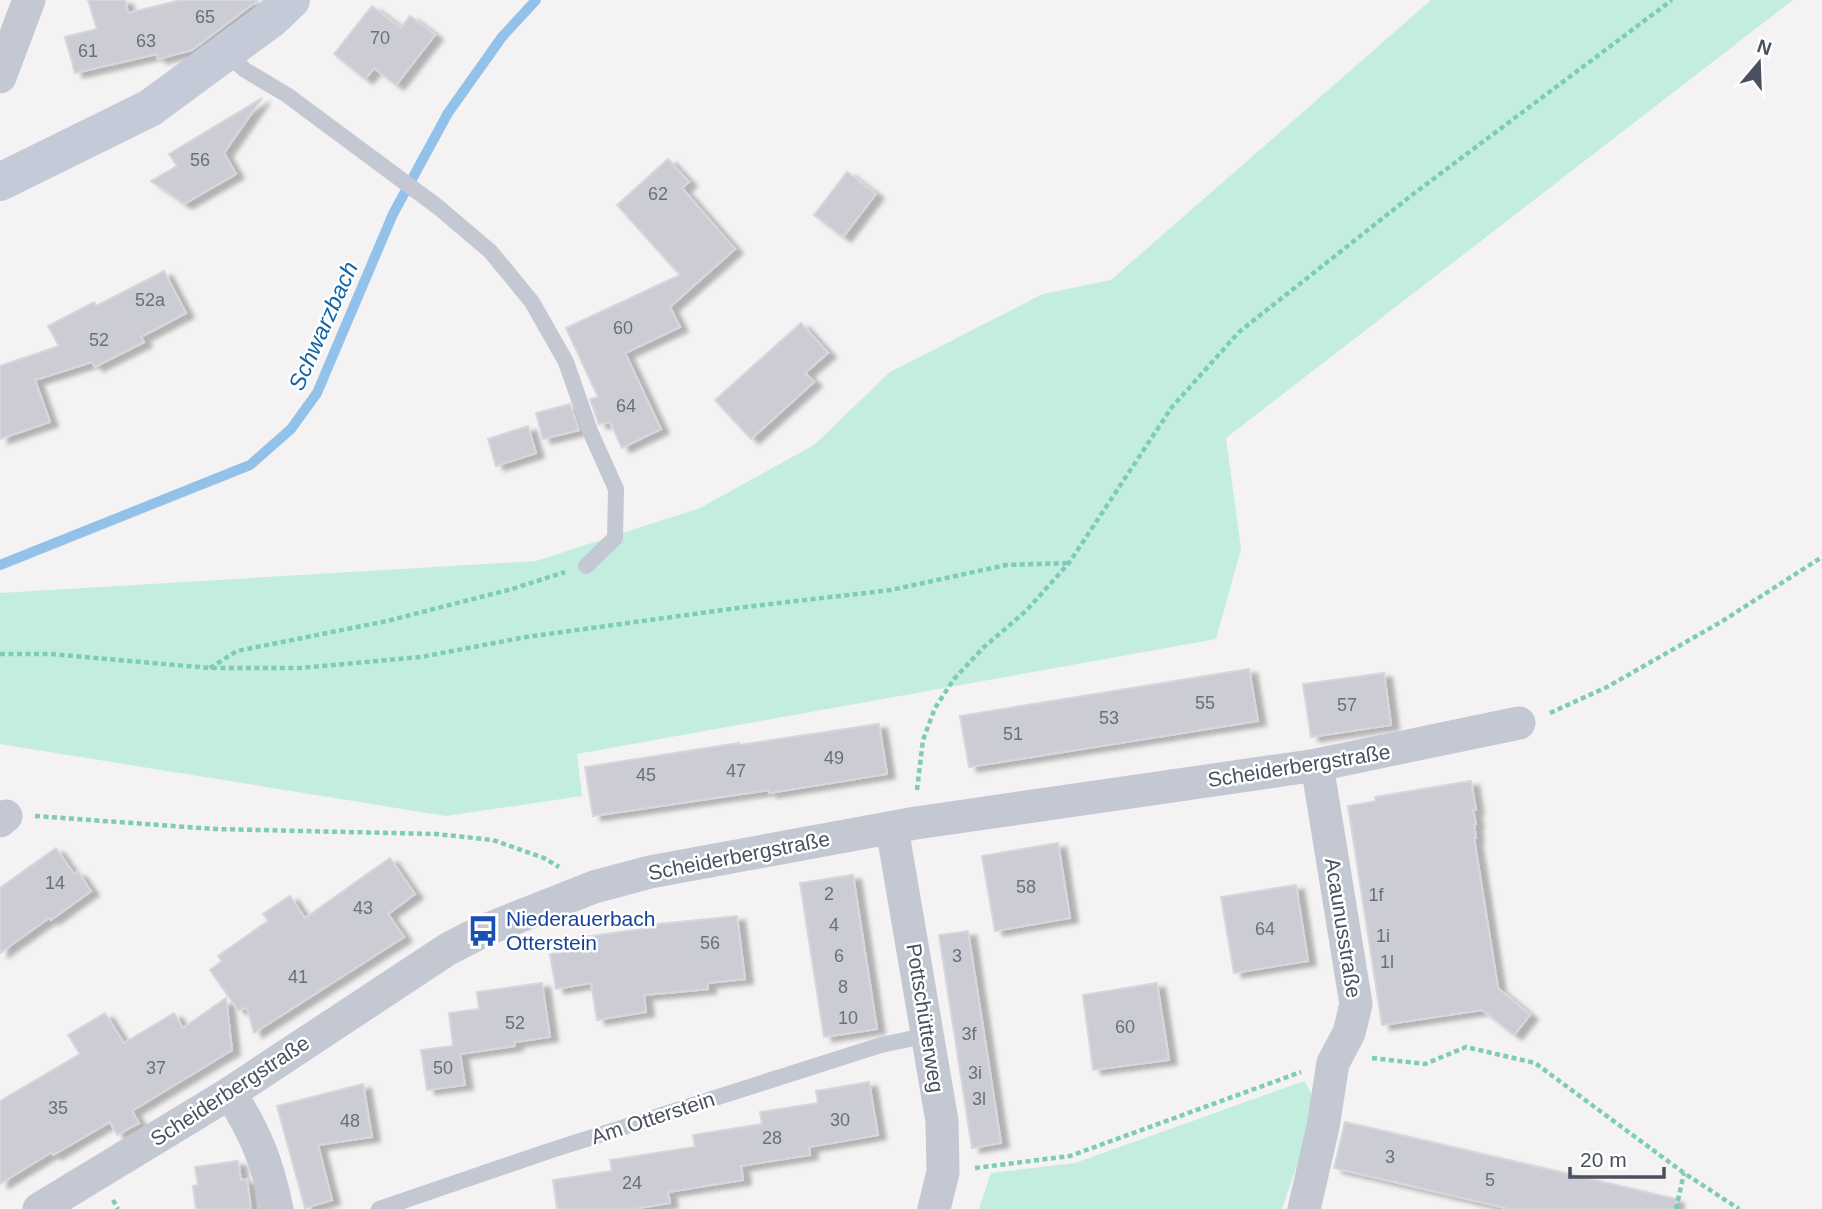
<svg xmlns="http://www.w3.org/2000/svg" width="1822" height="1209" viewBox="0 0 1822 1209" font-family="Helvetica,sans-serif">
  <style>
    .green { fill: #c3eedf }
    .lines { fill: none; stroke-linecap: round; stroke-linejoin: round }
    .stream { stroke: #92c2e9; stroke-width: 10 }
    .building { fill: #cccdd4; stroke: #d6d6dd; stroke-width: 2; filter: url(#shadow) }
    .path { stroke: #7cccb8; stroke-width: 4.5; stroke-dasharray: 5 3.5; stroke-linecap: butt }
    .lane { stroke: #c3c8d2; stroke-width: 16 }
    .street { stroke: #c3c8d2; stroke-width: 33 }
    .secondary { stroke: #c5cad9; stroke-width: 38 }
    .labels { text-anchor: middle; stroke-width: 5; stroke-linejoin: round; paint-order: stroke }
    .number-label { font-size: 18px; fill: #6a6f7c }
    .street-label { font-size: 21px; fill: #4a505f; stroke: #fff }
    .transit-label { font-size: 21px; fill: #164399; stroke: #fff; text-anchor: start }
    .water-label { font-size: 23px; font-style: italic; fill: #1264a9; stroke: #fff }
  </style>
  <defs>
    <filter id="shadow"><feDropShadow dx="8" dy="4.5" stdDeviation="2" flood-color="#0004"/></filter>
  </defs>
  <rect width="100%" height="100%" fill="#f4f2f2"/>
  <g class="green">
    <path d="M 1431,0 L 1793,0 L 1226,438 L 1241,549 L 1216,639 L 577,754 L 582,796 L 446,816 L 0,744 L 0,593 L 536,561 L 700,508 L 814,445 L 890,372 L 1043,294 L 1111,280 Z"/>
    <path d="M 1304,1081 L 1318,1104 L 1282,1209 L 979,1209 L 991,1173 L 1075,1163 Z"/>
  </g>
  <g class="lines">
    <path class="stream" d="M 0,565 L 250,465 L 291,429 L 317,393 L 393,214 L 448,113 L 502,37 L 536,0"/>
  </g>
  <g class="building">
    <path d="M 88,0 L 125,0 L 128,13 L 181,0 L 258,0 L 192,50 L 158,59 L 157,54 L 75,73 L 65,37 L 97,29 Z"/>
    <path d="M 372,6 L 401,28 L 410,16 L 435,35 L 396,85 L 374,68 L 365,79 L 334,54 Z"/>
    <path d="M 262,98 L 224,153 L 236,174 L 184,204 L 151,181 L 177,166 L 169,154 Z"/>
    <path d="M 668,159 L 689,182 L 682,188 L 735,249 L 670,307 L 680,327 L 625,353 L 661,429 L 622,448 L 610,422 L 599,424 L 590,399 L 598,397 L 566,328 L 680,275 L 617,205 Z"/>
    <path d="M 847,172 L 876,194 L 843,237 L 814,215 Z"/>
    <path d="M 164,271 L 186,313 L 141,337 L 144,342 L 95,367 L 92,362 L 35,380 L 50,422 L 0,439 L 0,366 L 59,346 L 48,326 L 94,302 L 96,306 Z"/>
    <path d="M 801,323 L 828,353 L 805,373 L 814,382 L 751,439 L 715,400 Z"/>
    <path d="M 570,404 L 579,430 L 543,439 L 536,413 Z"/>
    <path d="M 528,426 L 536,453 L 496,466 L 488,439 Z"/>
    <path d="M 1249,669 L 1258,721 L 969,767 L 960,716 Z"/>
    <path d="M 1384,673 L 1391,725 L 1311,737 L 1303,684 Z"/>
    <path d="M 879,724 L 887,774 L 769,793 L 769,790 L 593,816 L 585,767 L 739,743 L 739,745 Z"/>
    <path d="M 1471,781 L 1476,810 L 1473,810 L 1476,824 L 1474,824 L 1476,838 L 1474,838 L 1498,988 L 1530,1015 L 1514,1035 L 1482,1010 L 1382,1025 L 1348,806 L 1376,801 L 1375,797 Z"/>
    <path d="M 1058,843 L 1070,918 L 995,931 L 982,856 Z"/>
    <path d="M 56,848 L 74,874 L 78,872 L 91,891 L 51,920 L 49,918 L 0,953 L 0,888 Z"/>
    <path d="M 390,858 L 415,894 L 388,914 L 404,937 L 254,1033 L 247,1008 L 238,1010 L 210,970 L 222,961 L 218,956 L 268,921 L 263,914 L 290,896 L 305,918 Z"/>
    <path d="M 853,875 L 877,1029 L 824,1037 L 800,883 Z"/>
    <path d="M 1296,885 L 1308,961 L 1234,973 L 1221,897 Z"/>
    <path d="M 737,916 L 745,979 L 708,983 L 708,989 L 644,995 L 646,1012 L 597,1020 L 591,983 L 556,989 L 550,954 L 586,949 L 584,937 L 649,928 L 649,925 Z"/>
    <path d="M 968,931 L 1001,1143 L 972,1148 L 939,935 Z"/>
    <path d="M 542,983 L 550,1037 L 515,1042 L 515,1046 L 460,1054 L 465,1085 L 427,1090 L 421,1050 L 453,1046 L 449,1013 L 479,1009 L 477,992 Z"/>
    <path d="M 1157,983 L 1169,1060 L 1093,1070 L 1083,995 Z"/>
    <path d="M 226,998 L 232,1050 L 132,1111 L 139,1123 L 117,1135 L 110,1122 L 53,1155 L 52,1152 L 0,1184 L 0,1101 L 80,1054 L 68,1035 L 105,1013 L 124,1043 L 174,1013 L 183,1028 Z"/>
    <path d="M 869,1082 L 878,1135 L 809,1147 L 810,1155 L 741,1166 L 743,1180 L 668,1192 L 670,1203 L 633,1209 L 557,1209 L 553,1180 L 612,1171 L 610,1160 L 695,1147 L 693,1135 L 762,1124 L 760,1112 L 818,1103 L 816,1091 Z"/>
    <path d="M 363,1084 L 372,1137 L 318,1145 L 332,1200 L 305,1208 L 277,1106 Z"/>
    <path d="M 1345,1122 L 1676,1199 L 1675,1209 L 1510,1209 L 1334,1168 Z"/>
    <path d="M 238,1161 L 241,1180 L 247,1179 L 251,1209 L 196,1209 L 193,1186 L 198,1185 L 195,1167 Z"/>
  </g>
  <g class="lines">
    <g class="path">
      <path d="M 0,654 L 51,654 L 210,668 L 300,668 L 421,657 L 526,637 L 745,607 L 891,590 L 1006,565 L 1068,563"/>
      <path d="M 210,668 L 237,651 L 387,621 L 512,589 L 565,572"/>
      <path d="M 1550,713 L 1607,687 L 1721,622 L 1822,557"/>
      <path d="M 917,790 L 923,740 L 935,708 L 954,679 L 984,647 L 1026,611 L 1069,563 L 1172,407 L 1239,332 L 1412,195 L 1672,0"/>
      <path d="M 35,816 L 215,829 L 436,834 L 493,840 L 544,858 L 559,867"/>
      <path d="M 1372,1058 L 1425,1064 L 1466,1047 L 1535,1063 L 1684,1173 L 1739,1209"/>
      <path d="M 975,1168 L 1070,1156 L 1301,1072"/>
      <path d="M 113,1200 L 118,1209"/>
      <path d="M 1676,1209 L 1684,1173"/>
    </g>
    <g class="lane">
      <path d="M 226,53 L 245,70 L 287,95 L 438,207 L 490,251 L 532,302 L 566,362 L 590,431 L 616,489 L 615,538 L 586,566"/>
      <path d="M 379,1209 L 552,1150 L 881,1045 L 929,1035"/>
    </g>
    <g class="street">
      <path d="M 0,77 L 29,0"/>
      <path d="M 0,821 L 6,816"/>
      <path d="M 892,828 L 942,1121 L 943,1172 L 934,1209"/>
      <path d="M 230,1093 C 256,1134 267,1161 277,1209"/>
      <path d="M 39,1209 L 230,1093 L 448,949 L 483,931 L 594,887 L 650,872 L 916,823 L 1317,765 L 1519,723"/>
      <path d="M 1304,1209 L 1323,1127 L 1333,1063 L 1349,1033 L 1356,1004 L 1317,765"/>
    </g>
    <path class="secondary" d="M 0,182 L 150,108 L 271,19 L 291,0"/>
  </g>
  <defs>
    <symbol id="bus-bare" viewBox="-9 -9 18 18"><path d="M-5-6H5V4H4V6H2V4H-2V6H-4V4H-5ZM-3.5-4V0h7V-4ZM-3.5 1.2v1.5H-2V1.2ZM2 1.2v1.5H3.5V1.2Z" fill="#1a4fb4" stroke="#fff" stroke-width="2.5" paint-order="stroke"/></symbol>
  </defs>
  <g fill-rule="evenodd">
    <use href="#bus-bare" x="461" y="909" width="44" height="44"/>
  </g>
  <g class="labels">
    <g class="number-label">
      <text x="205" y="23">65</text>
      <text x="380" y="44">70</text>
      <text x="146" y="47">63</text>
      <text x="88" y="57">61</text>
      <text x="200" y="166">56</text>
      <text x="658" y="200">62</text>
      <text x="150" y="306">52a</text>
      <text x="623" y="334">60</text>
      <text x="99" y="346">52</text>
      <text x="626" y="412">64</text>
      <text x="1205" y="709">55</text>
      <text x="1347" y="711">57</text>
      <text x="1109" y="724">53</text>
      <text x="1013" y="740">51</text>
      <text x="834" y="764">49</text>
      <text x="736" y="777">47</text>
      <text x="646" y="781">45</text>
      <text x="55" y="889">14</text>
      <text x="1026" y="893">58</text>
      <text x="829" y="900">2</text>
      <text x="1376" y="901">1f</text>
      <text x="363" y="914">43</text>
      <text x="834" y="931">4</text>
      <text x="1265" y="935">64</text>
      <text x="1383" y="942">1i</text>
      <text x="710" y="949">56</text>
      <text x="839" y="962">6</text>
      <text x="957" y="962">3</text>
      <text x="1387" y="968">1l</text>
      <text x="298" y="983">41</text>
      <text x="843" y="993">8</text>
      <text x="848" y="1024">10</text>
      <text x="515" y="1029">52</text>
      <text x="1125" y="1033">60</text>
      <text x="969" y="1040">3f</text>
      <text x="156" y="1074">37</text>
      <text x="443" y="1074">50</text>
      <text x="975" y="1079">3i</text>
      <text x="979" y="1105">3l</text>
      <text x="58" y="1114">35</text>
      <text x="840" y="1126">30</text>
      <text x="350" y="1127">48</text>
      <text x="772" y="1144">28</text>
      <text x="1390" y="1163">3</text>
      <text x="1490" y="1186">5</text>
      <text x="632" y="1189">24</text>
    </g>
    <g class="street-label">
      <text transform="translate(1299 766) rotate(-9)" y="7">Scheiderbergstraße</text>
      <text transform="translate(739 856) rotate(-11)" y="7">Scheiderbergstraße</text>
      <text transform="translate(1343 928) rotate(81)" y="7">Acaunusstraße</text>
      <text transform="translate(925 1018) rotate(81)" y="7">Pottschütterweg</text>
      <text transform="translate(230 1091) rotate(-33)" y="7">Scheiderbergstraße</text>
      <text transform="translate(653 1118) rotate(-18)" y="7">Am Otterstein</text>
    </g>
    <g class="transit-label">
      <text x="506" y="926">Niederauerbach<tspan x="506" dy="24">Otterstein</tspan></text>
    </g>
    <g class="water-label">
      <text transform="translate(323 326) rotate(-66)" y="8">Schwarzbach</text>
    </g>
  </g>
  <g transform="translate(1759 63) rotate(19)" stroke="#ffffff" stroke-width="5" paint-order="stroke">
  <path d="M0-5L12 26L0 18L-12 26Z" fill="#4a505f"/>
  <text y="-10" font-size="19" font-weight="bold" text-anchor="middle" fill="#4a505f">N</text>
  </g>
  <path d="M1570 1167v10h94v-10" fill="none" stroke="#4a505f" stroke-width="3.5"/>
  <text x="1580" y="1167" font-size="21" fill="#4a505f" stroke="#ffffff" stroke-width="5" paint-order="stroke">20 m</text>
</svg>
